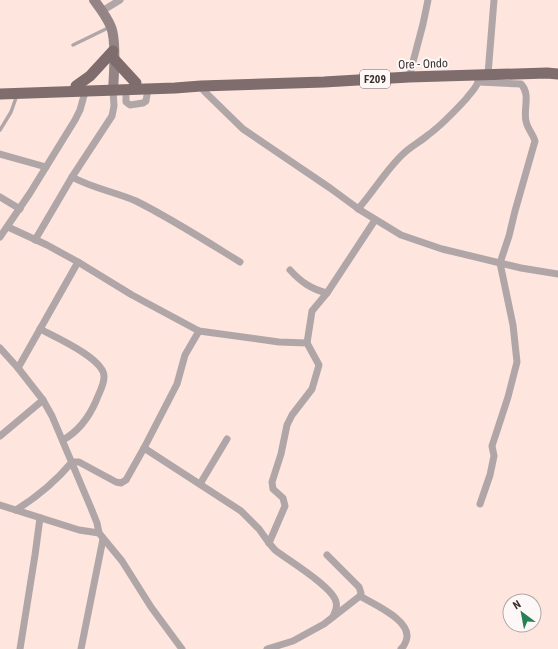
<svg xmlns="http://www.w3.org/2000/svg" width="558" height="649" viewBox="0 0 558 649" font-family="'Roboto Condensed',sans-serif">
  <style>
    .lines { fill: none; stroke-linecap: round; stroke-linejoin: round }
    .lane { stroke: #b1a6a7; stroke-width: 3.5 }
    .street { stroke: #b1a6a7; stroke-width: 7 }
    .secondary { stroke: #948485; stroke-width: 10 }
    .primary { stroke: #7f6c6d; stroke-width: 11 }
    .labels { text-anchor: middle; stroke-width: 4; stroke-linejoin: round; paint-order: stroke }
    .shield { fill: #fdf8f7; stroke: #736b69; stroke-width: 1 }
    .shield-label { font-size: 11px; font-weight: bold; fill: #382f2c }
    .street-label { font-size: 12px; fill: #382f2c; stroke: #fdf8f7 }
  </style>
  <rect width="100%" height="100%" fill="#fee6df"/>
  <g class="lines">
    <g class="lane">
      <path d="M 73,45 L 110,27"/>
      <path d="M 0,130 L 11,112 L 17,95"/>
    </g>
    <g class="street">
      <path d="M 102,11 L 120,0"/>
      <path d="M 488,74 L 494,0"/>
      <path d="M 409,77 L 423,24 L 428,0"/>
      <path d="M 478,82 L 521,84 C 531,94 523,109 526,121 C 527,128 533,134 535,141 L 515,211 L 509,236 L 500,263 L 513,325 L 517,362 L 508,397 L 492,446 L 494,456 L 490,475 L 480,504"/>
      <path d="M 201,86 L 204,91 L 243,129 L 330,188 L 360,210 L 401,235 L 442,249 L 521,268 L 558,274"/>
      <path d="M 126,89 L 126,102 L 130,105 L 143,103 L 146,101 L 148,89"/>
      <path d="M 0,154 L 46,167"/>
      <path d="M 72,177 C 92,188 115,192 136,201 C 172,219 206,241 240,262"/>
      <path d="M 0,197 L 20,209"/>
      <path d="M 358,209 C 374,191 386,170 403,154 C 410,147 420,142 428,135 C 442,125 454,112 466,99 C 471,92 477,88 479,79"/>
      <path d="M 8,227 L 47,245 L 78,262 L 132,295 L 199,331 L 279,342 L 307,343 L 319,365 L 312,389 L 292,415 L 287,425 L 281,454 L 272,482 L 273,489 L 283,498 L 285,506 L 269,543"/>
      <path d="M 0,237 L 30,193 L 75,120 L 80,110 L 85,92"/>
      <path d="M 35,240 L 72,177 L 112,116 L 114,106 L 113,90"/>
      <path d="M 290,270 C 301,282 311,289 327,293"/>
      <path d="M 40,329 C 55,337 105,359 104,377 C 104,385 99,393 96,401 C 89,417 79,431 63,440"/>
      <path d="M 307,343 L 312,311 L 327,293 L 375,220"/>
      <path d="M 0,348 L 18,368 L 43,400 L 52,416 L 91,508 L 97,523 L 99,533 L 122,561 L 151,607 L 182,649"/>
      <path d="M 18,368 L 78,262"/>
      <path d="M 0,436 L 43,400"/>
      <path d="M 144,448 L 241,511 L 259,529 L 269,543 L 275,550 C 289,561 333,587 336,602 C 338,608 335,611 333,617"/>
      <path d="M 72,462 L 79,462 L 116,482 L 121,483 L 126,480 L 144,448 L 177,384 L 185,355 L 199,331"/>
      <path d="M 200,484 L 227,439"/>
      <path d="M 0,505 L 79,530 L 99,533"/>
      <path d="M 16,510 C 37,497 56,481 72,462"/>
      <path d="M 360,596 C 373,604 414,621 406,641 C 405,644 403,647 401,649"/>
      <path d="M 20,649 L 35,555 L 40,518"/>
      <path d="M 81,649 L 103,539"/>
      <path d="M 267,649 L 293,641 L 324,624 L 360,596 L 361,593 L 359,587 L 327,555"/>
    </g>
    <path class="secondary" d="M 94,0 C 100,8 107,17 111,27 C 116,39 114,76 113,90"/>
    <g class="primary">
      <path d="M 113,58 L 136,83"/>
      <path d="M 76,86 L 90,76 L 113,51"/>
      <path d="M 0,94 L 175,88 L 201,86 L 324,82 L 409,77 L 547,73 L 558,74"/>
    </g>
  </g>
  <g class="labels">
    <rect class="shield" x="360" y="70" width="30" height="18" rx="3"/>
    <g class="shield-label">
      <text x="375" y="83">F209</text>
    </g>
    <g class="street-label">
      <text transform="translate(423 64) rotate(-2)" y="4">Ore - Ondo</text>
    </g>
  </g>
  <g transform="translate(522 613) rotate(328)"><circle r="19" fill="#fdf8f7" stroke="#aea8a6"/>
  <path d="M0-3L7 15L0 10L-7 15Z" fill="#298054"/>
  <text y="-6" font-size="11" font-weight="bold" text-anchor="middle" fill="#382f2c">N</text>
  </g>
</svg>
